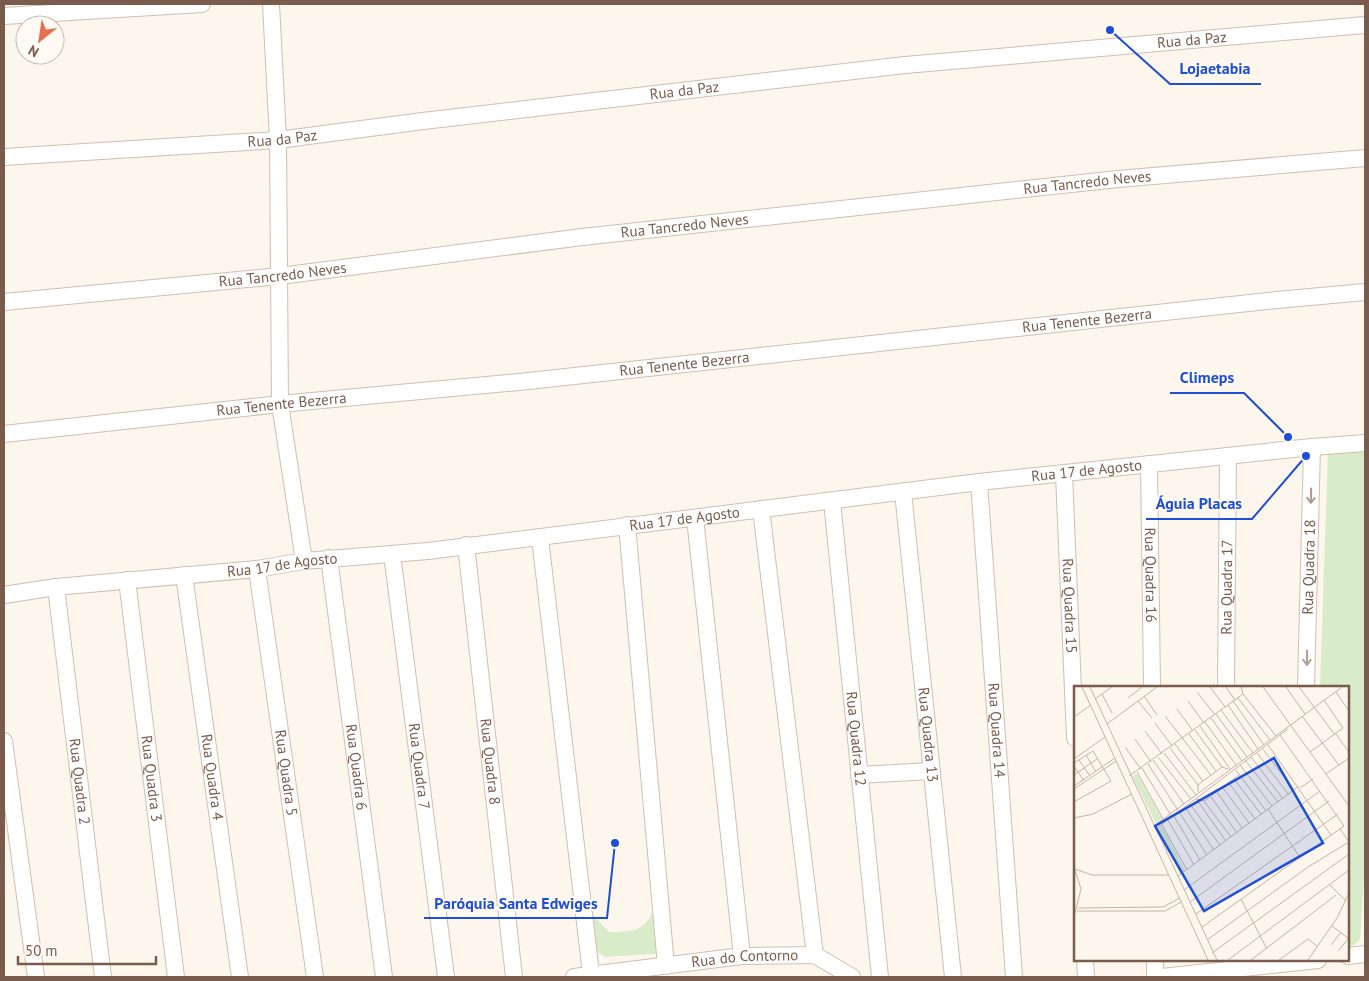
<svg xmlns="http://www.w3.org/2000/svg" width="1369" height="981" viewBox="0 0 1369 981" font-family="'PT Sans',sans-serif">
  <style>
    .green { fill: #d8ecc9 }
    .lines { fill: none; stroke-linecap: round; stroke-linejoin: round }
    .minor-casing { stroke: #d1beb0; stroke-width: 18 }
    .minor { stroke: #fff; stroke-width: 16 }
    .oneway { stroke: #af9d94 }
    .labels { text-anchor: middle; stroke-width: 4.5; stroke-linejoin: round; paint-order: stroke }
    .street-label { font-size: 15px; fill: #7a5c4d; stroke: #fffaf3 }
    .inset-road { fill: none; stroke: #c5b3a7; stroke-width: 1 }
    .view { fill: #1d4ed8; fill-opacity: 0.15; stroke: #1d4ed8; stroke-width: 2.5 }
    .inset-edge { fill: none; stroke: #7a5c4d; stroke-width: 2.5 }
    .leader { fill: none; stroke: #1d4ed8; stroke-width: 2 }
    .callout-dot { fill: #1d4ed8; stroke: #fffaf3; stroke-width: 2 }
    .callout-label { font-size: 16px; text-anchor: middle; font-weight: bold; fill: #1d4ed8; stroke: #fffaf3; stroke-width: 4.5; stroke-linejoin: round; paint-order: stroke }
  </style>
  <rect width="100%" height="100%" fill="#fdf6ec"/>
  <g class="green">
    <path d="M 1365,449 L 1365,863 L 1360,940 L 1354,945 L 1348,946 L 1348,687 L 1320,687 L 1328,452 Z"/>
    <path d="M 661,894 L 665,953 L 605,957 L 594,949 L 589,911 L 609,932 C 647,932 646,926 661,894 Z"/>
  </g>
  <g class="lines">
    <defs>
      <g id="minor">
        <path d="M 271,4 L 278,140 L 280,404 L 304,561"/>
        <path d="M 4,16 L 202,4"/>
        <path id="s1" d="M 4,157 L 278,140 L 423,121 L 905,65 L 1365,25"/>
        <path id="s2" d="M 4,302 L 280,276 L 582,237 L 1118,179 L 1365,158"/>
        <path id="s3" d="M 4,434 L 280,404 L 519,382 L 1277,300 L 1365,292"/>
        <path id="s4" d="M 1149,464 L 1152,687"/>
        <path id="s5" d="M 1064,474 L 1075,738"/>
        <path id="s6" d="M 979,482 L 1014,977"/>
        <path id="s7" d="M 903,492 L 953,977"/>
        <path id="s8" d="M 832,501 L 880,977"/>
        <path d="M 761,509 L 815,955"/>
        <path d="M 695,518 L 742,956"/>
        <path d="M 627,525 L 666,966"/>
        <path d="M 540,538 L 591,974"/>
        <path id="s9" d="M 466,545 L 514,977"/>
        <path id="s10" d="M 392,554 L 446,977"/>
        <path id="s11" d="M 329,558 L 384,977"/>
        <path id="s12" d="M 257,569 L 315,977"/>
        <path id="s13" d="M 184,575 L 240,977"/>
        <path id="s14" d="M 127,580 L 176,977"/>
        <path id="s15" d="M 56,587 L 103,977"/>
        <path id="s16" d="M 4,595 L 56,587 L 257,569 L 304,561 L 428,551 L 979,482 L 1312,447 L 1365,443"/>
        <path id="s17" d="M 1226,687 L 1228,456"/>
        <path id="s18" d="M 1306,687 L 1312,447"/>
        <path d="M 4,741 L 36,977"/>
        <path d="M 859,775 L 932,771"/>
        <path d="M 1348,956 L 1365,954"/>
        <path d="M 1085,960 L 1086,977"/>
        <path d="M 1155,960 L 1155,977"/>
        <path id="s19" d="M 574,977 L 742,956 L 815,955 L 852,977"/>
        <path d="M 1162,977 L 1318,960"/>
      </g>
    </defs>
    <use href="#minor" class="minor-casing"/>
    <use href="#minor" class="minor"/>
  </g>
  <defs><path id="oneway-shaft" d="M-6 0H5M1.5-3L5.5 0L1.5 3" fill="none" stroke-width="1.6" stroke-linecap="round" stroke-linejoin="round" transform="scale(1.25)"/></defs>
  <g class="oneway">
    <use href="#oneway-shaft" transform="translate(1311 496) rotate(91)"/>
    <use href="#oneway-shaft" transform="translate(1307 658) rotate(91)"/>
  </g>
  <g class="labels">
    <g class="street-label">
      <text dy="5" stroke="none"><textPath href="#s1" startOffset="1194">Rua da Paz</textPath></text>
      <text dy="5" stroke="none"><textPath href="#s1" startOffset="684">Rua da Paz</textPath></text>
      <text dy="5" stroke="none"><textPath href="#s1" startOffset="279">Rua da Paz</textPath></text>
      <text dy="5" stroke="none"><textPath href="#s2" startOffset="1090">Rua Tancredo Neves</textPath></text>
      <text dy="5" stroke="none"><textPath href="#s2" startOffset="685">Rua Tancredo Neves</textPath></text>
      <text dy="5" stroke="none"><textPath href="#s2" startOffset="280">Rua Tancredo Neves</textPath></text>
      <text dy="5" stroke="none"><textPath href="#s3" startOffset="1089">Rua Tenente Bezerra</textPath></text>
      <text dy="5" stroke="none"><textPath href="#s3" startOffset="684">Rua Tenente Bezerra</textPath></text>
      <text dy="5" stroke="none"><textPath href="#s3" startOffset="279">Rua Tenente Bezerra</textPath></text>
      <text dy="5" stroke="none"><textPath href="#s16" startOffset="1090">Rua 17 de Agosto</textPath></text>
      <text dy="5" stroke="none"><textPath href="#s16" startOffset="685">Rua 17 de Agosto</textPath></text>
      <text dy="5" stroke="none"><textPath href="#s16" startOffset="280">Rua 17 de Agosto</textPath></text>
      <text dy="5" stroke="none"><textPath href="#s18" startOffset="120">Rua Quadra 18</textPath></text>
      <text dy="5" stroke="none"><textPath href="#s4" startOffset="111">Rua Quadra 16</textPath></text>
      <text dy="5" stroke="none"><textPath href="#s17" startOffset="100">Rua Quadra 17</textPath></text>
      <text dy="5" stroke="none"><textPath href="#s5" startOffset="132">Rua Quadra 15</textPath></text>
      <text dy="5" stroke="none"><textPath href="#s6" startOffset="249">Rua Quadra 14</textPath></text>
      <text dy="5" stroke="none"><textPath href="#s7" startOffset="244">Rua Quadra 13</textPath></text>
      <text dy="5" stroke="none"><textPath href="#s8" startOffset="239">Rua Quadra 12</textPath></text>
      <text dy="5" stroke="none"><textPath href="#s9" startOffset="218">Rua Quadra 8</textPath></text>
      <text dy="5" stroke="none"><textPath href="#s10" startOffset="214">Rua Quadra 7</textPath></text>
      <text dy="5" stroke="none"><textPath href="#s11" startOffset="211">Rua Quadra 6</textPath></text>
      <text dy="5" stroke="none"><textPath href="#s12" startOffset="206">Rua Quadra 5</textPath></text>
      <text dy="5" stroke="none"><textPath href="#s13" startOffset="204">Rua Quadra 4</textPath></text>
      <text dy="5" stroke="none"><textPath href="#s14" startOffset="200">Rua Quadra 3</textPath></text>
      <text dy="5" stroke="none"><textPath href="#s15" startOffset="196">Rua Quadra 2</textPath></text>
      <text dy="5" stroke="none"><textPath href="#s19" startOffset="172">Rua do Contorno</textPath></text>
    </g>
  </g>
  <g transform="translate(1074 686)">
    <rect width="275" height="275" fill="#fdf6ec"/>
    <path d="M 63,88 L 88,133 L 82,137 L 58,90 ZM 88,140 L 111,184 L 106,188 L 84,143 Z" fill="#d8ecc9"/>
    <path class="inset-road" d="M 8,1 L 134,274M 16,1 L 143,274M 136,1 L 151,21M 152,1 L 161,14M 189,1 L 275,120M 212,1 L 231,28M 225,1 L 261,49M 123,6 L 141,29M 262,6 L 275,25M 28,8 L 38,27M 169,8 L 202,50M 70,10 L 83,29M 54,12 L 68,1M 164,12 L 196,54M 21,13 L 38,1M 64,15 L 78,32M 114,15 L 130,37M 159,15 L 190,59M 154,19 L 184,63M 103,23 L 119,45M 147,24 L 179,67M 142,28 L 173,71M 91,30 L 137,89M 228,30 L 265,79M 0,31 L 17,19M 137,32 L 168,75M 131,36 L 162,79M 81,37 L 98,60M 33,38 L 83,1M 126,40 L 156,83M 121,44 L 148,81M 71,45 L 88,68M 115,48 L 142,85M 262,48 L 275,66M 61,53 L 77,76M 101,58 L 129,95M 194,59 L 257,149M 51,61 L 67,83M 96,62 L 124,99M 188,62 L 220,104M 236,66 L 269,42 L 250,14M 90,67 L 122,109M 183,67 L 215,109M 12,69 L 22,86M 84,71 L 117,113M 177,71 L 209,113M 0,73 L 31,51M 5,74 L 16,90M 79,74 L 110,118M 171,74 L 204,116M 0,77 L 19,65 L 37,95 L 0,116M 74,78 L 133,169M 166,79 L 198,120M 0,80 L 10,95M 68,82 L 96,128M 162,84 L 192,125M 63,86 L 89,133M 252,88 L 275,72M 0,89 L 23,73M 55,90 L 169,8 L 167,1M 160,93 L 187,128M 155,97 L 181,133M 0,100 L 41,72M 149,102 L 175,137M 226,102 L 239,93M 0,103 L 42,75M 124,106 L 124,99 L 129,95 L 148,81 L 154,83M 143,106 L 168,142M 137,111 L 163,147M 122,113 L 130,115 L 165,89M 123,114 L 152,155M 130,115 L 157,151M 116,118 L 146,159M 111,121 L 140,164M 194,123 L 225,170M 100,130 L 126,174M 0,132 L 19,128 L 58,108M 94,134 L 120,179M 88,139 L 113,184M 80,140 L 268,1M 83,142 L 214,43M 266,143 L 275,156M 0,181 L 7,203 L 0,231M 1,183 L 18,189 L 94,189M 104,190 L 225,100M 255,198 L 271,214M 110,204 L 246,105M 167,213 L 193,263M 116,216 L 255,115M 4,222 L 89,221 L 106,212M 3,225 L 91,225 L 107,216M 122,228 L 264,128M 258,240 L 275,253M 128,241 L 270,140 L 206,49M 133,254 L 234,181 L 275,156M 257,259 L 267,246M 264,265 L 274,253M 138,267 L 275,168M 154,274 L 275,184M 177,274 L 262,209M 205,274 L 234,253 L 243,260M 234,274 L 263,232 L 275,207"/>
    <path class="view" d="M 200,72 L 249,157 L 130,225 L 81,140 Z"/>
    <rect width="275" height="275" class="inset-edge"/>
  </g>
  <path class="leader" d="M1110 30L1170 84H1261M1288 437L1244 393H1170M1306 456L1252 519H1146M615 843L607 918H424"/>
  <g class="callout-dot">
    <circle cx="1110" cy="30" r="5"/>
    <circle cx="1288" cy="437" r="5"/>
    <circle cx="1306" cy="456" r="5"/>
    <circle cx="615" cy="843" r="5"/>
  </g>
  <g class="callout-label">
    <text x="1215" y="74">Lojaetabia</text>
    <text x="1207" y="383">Climeps</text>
    <text x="1199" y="509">Águia Placas</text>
    <text x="516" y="909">Paróquia Santa Edwiges</text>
  </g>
  <rect width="1369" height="981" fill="none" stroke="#7a5c4d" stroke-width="10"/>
  <g transform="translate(40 40) rotate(210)"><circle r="24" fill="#fffaf3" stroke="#cabbb1"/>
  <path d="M0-4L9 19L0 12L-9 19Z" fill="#e76f51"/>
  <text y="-8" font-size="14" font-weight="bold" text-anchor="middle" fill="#7a5c4d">N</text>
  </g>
  <path d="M18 956v8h138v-8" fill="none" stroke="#7a5c4d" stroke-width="2.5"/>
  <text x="25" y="956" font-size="15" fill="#7a5c4d" stroke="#fffaf3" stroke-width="4" paint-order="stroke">50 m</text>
</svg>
